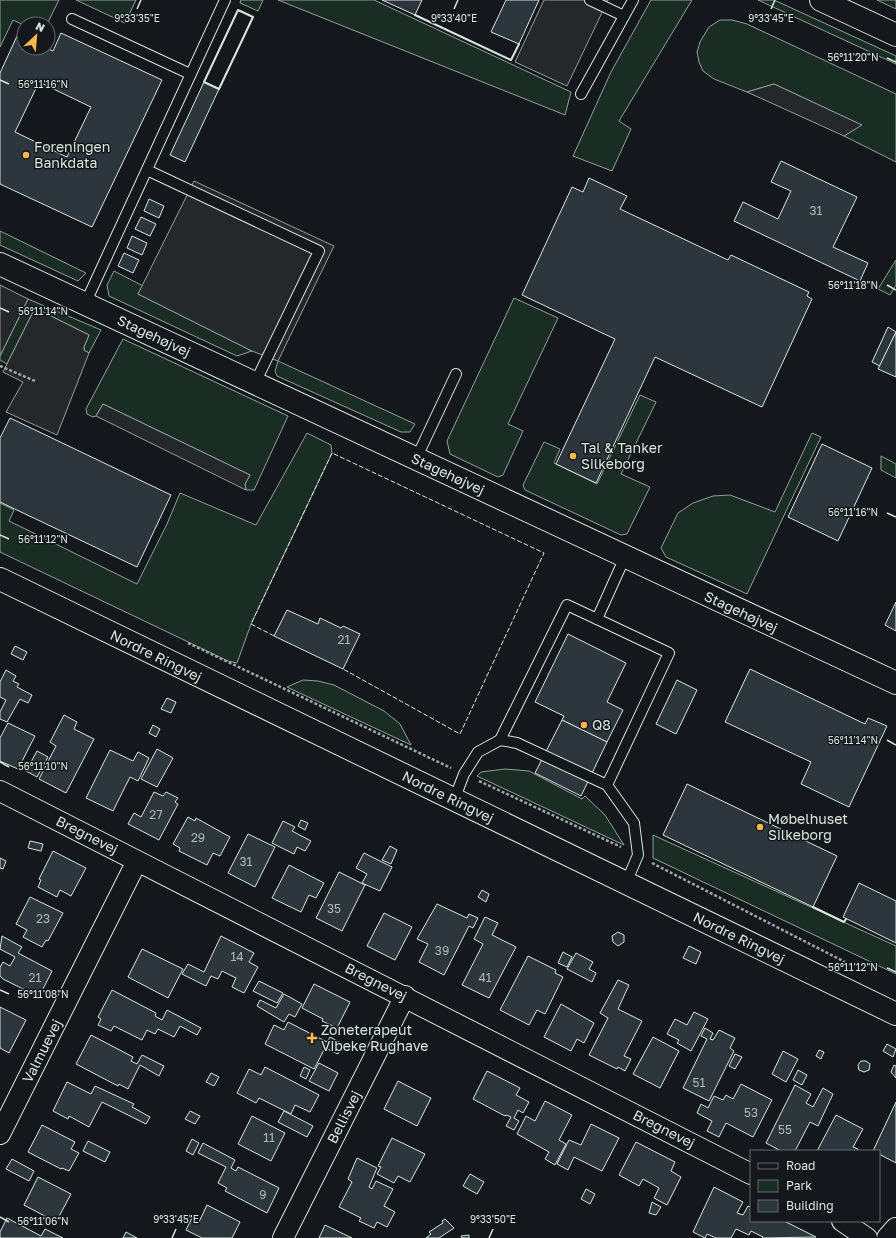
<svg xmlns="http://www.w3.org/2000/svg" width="896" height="1238" viewBox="0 0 896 1238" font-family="'Golos Text',sans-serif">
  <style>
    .green { fill: #1a2d24; stroke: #939e99 }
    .parking { fill: #24282b; stroke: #939e99 }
    .building { fill: #2c363c; stroke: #d8e6dc; fill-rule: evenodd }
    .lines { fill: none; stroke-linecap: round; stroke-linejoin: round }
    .lane-casing { stroke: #d8e6dc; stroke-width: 12 }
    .street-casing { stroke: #d8e6dc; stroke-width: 22 }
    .secondary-casing { stroke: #d8e6dc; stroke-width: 24 }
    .path { stroke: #9da8a2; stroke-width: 2.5; stroke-dasharray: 3 2; stroke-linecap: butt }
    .lane { stroke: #14181c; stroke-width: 10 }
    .street { stroke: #14181c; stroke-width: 20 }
    .secondary { stroke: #14181c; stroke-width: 22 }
    .fence { stroke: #d8e6dc; stroke-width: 1; stroke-dasharray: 5 2; stroke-linecap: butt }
    .wall { stroke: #d8e6dc; stroke-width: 2 }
    .ticks { fill: none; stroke: #d8e6dc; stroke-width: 1.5 }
    .poi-dot { fill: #ffb74d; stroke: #14181c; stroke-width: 1.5 }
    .labels { text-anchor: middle; stroke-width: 3; stroke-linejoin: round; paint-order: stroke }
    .number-label { font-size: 12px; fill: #adbab4 }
    .poi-label { font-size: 14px; fill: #d8e6dc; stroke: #14181c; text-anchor: start }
    .street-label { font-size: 14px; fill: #d8e6dc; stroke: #14181c }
    .ticks-label { font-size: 10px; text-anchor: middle; fill: #d8e6dc; stroke: #14181c; stroke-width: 3; stroke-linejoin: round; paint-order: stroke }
  </style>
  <rect width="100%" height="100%" fill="#14181c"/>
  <g class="green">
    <path d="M 0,0 L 59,0 L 47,24 L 24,25 L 13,20 L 0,47 Z"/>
    <path d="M 76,0 L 136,0 L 125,23 Z"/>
    <path d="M 241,0 L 263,0 L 258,11 L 240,3 Z"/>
    <path d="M 278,0 L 374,0 L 571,92 L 565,115 Z"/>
    <path d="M 651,0 L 692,0 L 619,121 L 631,129 L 612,171 L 573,156 L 611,72 Z"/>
    <path d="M 758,0 L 774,0 L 896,56 L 896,64 Z"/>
    <path d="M 877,0 L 896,0 L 896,9 Z"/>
    <path d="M 720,20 L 732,20 L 747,24 L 896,94 L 896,162 L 844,136 L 861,125 L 774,84 L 747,92 L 714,79 L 703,71 L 699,62 L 697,52 L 700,42 L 709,27 Z"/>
    <path d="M 0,232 L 0,231 L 86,273 L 78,281 L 0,245 Z"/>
    <path d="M 896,260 L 896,285 L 890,295 L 878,289 Z"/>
    <path d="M 114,271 L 143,286 L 138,294 L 252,351 L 237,356 L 109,296 L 107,285 Z"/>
    <path d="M 514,298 L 558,318 L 508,424 L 523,431 L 503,475 L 498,477 L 450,454 L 447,441 Z"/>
    <path d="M 28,299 L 101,330 L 89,353 L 84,350 L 84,347 L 89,335 L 35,308 L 7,364 L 0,360 L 0,356 Z"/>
    <path d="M 123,339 L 288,416 L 254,490 L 246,490 L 245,484 L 250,475 L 103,404 L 96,416 L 93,417 L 87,414 L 86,409 Z"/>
    <path d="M 278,361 L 415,424 L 410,432 L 401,432 L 277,376 L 275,371 Z"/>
    <path d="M 640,395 L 656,402 L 621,474 L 650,487 L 627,534 L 621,535 L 525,490 L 523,485 L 544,442 L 560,449 L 554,463 L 597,484 Z"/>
    <path d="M 307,433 L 331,445 L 332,453 L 251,624 L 237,663 L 228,661 L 0,552 L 0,503 L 14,510 L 9,521 L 137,584 L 167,524 L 180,493 L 256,525 Z"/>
    <path d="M 812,433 L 821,437 L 747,594 L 666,557 L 661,548 L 678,513 L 693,503 L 713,496 L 730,495 L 775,512 Z"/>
    <path d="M 881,456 L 896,464 L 896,478 L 881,470 Z"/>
    <path d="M 303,680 L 318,681 L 334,685 L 384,711 L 400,724 L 411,745 L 287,687 Z"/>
    <path d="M 505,769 L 529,771 L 582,799 L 585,796 L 605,815 L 624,845 L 477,776 L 481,772 Z"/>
    <path d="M 653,835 L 896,946 L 896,974 L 653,858 Z"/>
  </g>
  <g class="parking">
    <path d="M 544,0 L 608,0 L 567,86 L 515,62 Z"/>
    <path d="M 774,84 L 862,125 L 844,136 L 747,92 Z"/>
    <path d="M 194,181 L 334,246 L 278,361 L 252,351 L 138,294 Z"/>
    <path d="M 0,285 L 28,299 L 0,356 Z"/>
    <path d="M 35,308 L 89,335 L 84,347 L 84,350 L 89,353 L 57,435 L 6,412 L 23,382 L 3,372 Z"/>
    <path d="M 103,404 L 250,475 L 245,484 L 246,490 L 96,416 Z"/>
  </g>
  <g class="building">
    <path d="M 382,0 L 422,0 L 415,15 Z"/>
    <path d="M 506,0 L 539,0 L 519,44 L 491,32 Z"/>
    <path d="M 61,33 L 162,80 L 92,227 L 0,184 L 0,73 L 18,34 L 24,38 L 24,48 L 46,48 L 53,51 ZM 39,82 L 91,107 L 67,157 L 15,132 Z"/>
    <path d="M 204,82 L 219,89 L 185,162 L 170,155 Z"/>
    <path d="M 781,161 L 857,197 L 833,247 L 868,263 L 860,281 L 734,221 L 743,202 L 778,219 L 791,191 L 771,182 Z"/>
    <path d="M 589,178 L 627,196 L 620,209 L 728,260 L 731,255 L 809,292 L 807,296 L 812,299 L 762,407 L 655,357 L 596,483 L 556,464 L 615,339 L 522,295 L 572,187 L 583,192 Z"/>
    <path d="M 149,199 L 164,206 L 159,218 L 144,211 Z"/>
    <path d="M 141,217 L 156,224 L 150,236 L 135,229 Z"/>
    <path d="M 132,236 L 147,243 L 142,255 L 127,248 Z"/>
    <path d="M 124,253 L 139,260 L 133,273 L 118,266 Z"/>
    <path d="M 888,327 L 896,332 L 880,366 L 872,362 Z"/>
    <path d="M 896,332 L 896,377 L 878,369 Z"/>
    <path d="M 10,418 L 171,495 L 137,567 L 0,502 L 0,438 Z"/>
    <path d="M 822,444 L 872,468 L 838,541 L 788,517 Z"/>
    <path d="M 896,602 L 896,631 L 885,625 Z"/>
    <path d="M 287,610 L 318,624 L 320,618 L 341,628 L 343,626 L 360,634 L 343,669 L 274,636 Z"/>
    <path d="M 568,634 L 626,663 L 607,702 L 623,710 L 607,742 L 562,720 L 564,716 L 535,702 Z"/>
    <path d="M 15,646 L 27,652 L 23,660 L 11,654 Z"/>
    <path d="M 750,669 L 865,724 L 868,718 L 887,726 L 849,807 L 801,784 L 811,762 L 725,722 Z"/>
    <path d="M 6,670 L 16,676 L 13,681 L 19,684 L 17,687 L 32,695 L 28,703 L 20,699 L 7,722 L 0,719 L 0,712 L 6,700 L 0,697 L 0,682 Z"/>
    <path d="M 677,680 L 697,690 L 676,734 L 656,724 Z"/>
    <path d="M 167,698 L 176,702 L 171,713 L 161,709 Z"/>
    <path d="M 64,715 L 77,722 L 74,729 L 94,739 L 66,793 L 39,779 L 56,746 L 50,742 Z"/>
    <path d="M 562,720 L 607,742 L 581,796 L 535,773 Z"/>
    <path d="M 8,723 L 35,736 L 18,769 L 0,761 L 0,738 Z"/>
    <path d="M 153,725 L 160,729 L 156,737 L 149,733 Z"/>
    <path d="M 157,749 L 173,758 L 157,787 L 141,779 Z"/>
    <path d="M 110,750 L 133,761 L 138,752 L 149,758 L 138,781 L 130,777 L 113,811 L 86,798 Z"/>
    <path d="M 37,751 L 48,757 L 37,777 L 26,771 Z"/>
    <path d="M 687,784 L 837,856 L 813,907 L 663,835 Z"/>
    <path d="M 154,792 L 163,796 L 166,792 L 178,798 L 175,802 L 178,804 L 159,840 L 128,824 L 134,813 L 141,817 Z"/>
    <path d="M 188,817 L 195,821 L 196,818 L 230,837 L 220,856 L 213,853 L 207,865 L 179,851 L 180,848 L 173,844 Z"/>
    <path d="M 301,820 L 308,823 L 305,830 L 298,826 Z"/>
    <path d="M 283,821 L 295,827 L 292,831 L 311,841 L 305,851 L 297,847 L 294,854 L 272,843 Z"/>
    <path d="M 248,834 L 275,847 L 255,887 L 228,873 Z"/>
    <path d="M 30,841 L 43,844 L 41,851 L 28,848 Z"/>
    <path d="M 390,846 L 397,850 L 391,864 L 382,860 Z"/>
    <path d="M 53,851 L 86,868 L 71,896 L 60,890 L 57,897 L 38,887 L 41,880 L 39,879 Z"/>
    <path d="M 364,853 L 392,867 L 380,891 L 362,883 L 367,874 L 356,868 Z"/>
    <path d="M 0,858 L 6,861 L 3,869 L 0,868 Z"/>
    <path d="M 289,865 L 324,883 L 316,898 L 309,895 L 301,912 L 272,898 Z"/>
    <path d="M 339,872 L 365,885 L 342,931 L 316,918 Z"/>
    <path d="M 859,883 L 896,901 L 896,943 L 843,917 Z"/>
    <path d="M 482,890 L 489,894 L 486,902 L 478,897 Z"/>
    <path d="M 30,897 L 63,913 L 48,941 L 46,940 L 42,947 L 23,937 L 27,930 L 16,924 Z"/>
    <path d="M 437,904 L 467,918 L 469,914 L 478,918 L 473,928 L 469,926 L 444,975 L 419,962 L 428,944 L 417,939 Z"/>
    <path d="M 384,913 L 412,927 L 395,960 L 367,946 Z"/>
    <path d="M 485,917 L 498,923 L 492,935 L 516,947 L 489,998 L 462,985 L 483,944 L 474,939 Z"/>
    <path d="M 618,932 L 624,935 L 624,942 L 618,946 L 613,942 L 612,936 Z"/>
    <path d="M 2,936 L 22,947 L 18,953 L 52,971 L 39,997 L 3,979 L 0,976 L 0,967 L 3,962 L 10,966 L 15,957 L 0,949 Z"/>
    <path d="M 221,936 L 254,953 L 249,962 L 258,967 L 244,993 L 232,987 L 236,978 L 222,971 L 218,979 L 211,976 L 206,986 L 182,974 L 188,964 L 204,972 Z"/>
    <path d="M 689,946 L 701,952 L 696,964 L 683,958 Z"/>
    <path d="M 142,949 L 183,969 L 168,998 L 128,977 Z"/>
    <path d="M 563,952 L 572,957 L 567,967 L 558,963 Z"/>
    <path d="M 576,953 L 593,962 L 589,969 L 596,973 L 592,982 L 567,969 Z"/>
    <path d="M 528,956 L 556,970 L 555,973 L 563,977 L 545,1014 L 537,1010 L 529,1025 L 500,1010 Z"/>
    <path d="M 618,980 L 629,985 L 618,1009 L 642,1021 L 624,1056 L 631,1059 L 625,1071 L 618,1067 L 617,1069 L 589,1055 L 608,1018 L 600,1013 Z"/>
    <path d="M 259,981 L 283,993 L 277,1003 L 253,991 Z"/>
    <path d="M 314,984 L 350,1002 L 337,1028 L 322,1021 L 323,1019 L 302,1008 Z"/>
    <path d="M 112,990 L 156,1013 L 155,1016 L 162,1020 L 167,1010 L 201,1028 L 197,1035 L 180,1026 L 174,1037 L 158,1029 L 155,1034 L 147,1030 L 142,1040 L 114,1026 L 111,1031 L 98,1025 L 101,1019 L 98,1017 Z"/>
    <path d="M 284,994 L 302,1004 L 295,1017 L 289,1014 L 284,1022 L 257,1006 L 260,1000 L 276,1008 Z"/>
    <path d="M 561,1004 L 594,1023 L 584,1043 L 577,1039 L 571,1051 L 544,1037 Z"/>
    <path d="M 0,1007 L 26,1020 L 9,1053 L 0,1048 Z"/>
    <path d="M 694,1012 L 708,1019 L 691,1051 L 677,1043 L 679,1040 L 667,1034 L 675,1019 L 687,1025 Z"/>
    <path d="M 288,1022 L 327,1042 L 330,1037 L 343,1044 L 338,1054 L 325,1048 L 314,1069 L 265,1044 L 274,1025 L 284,1030 Z"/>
    <path d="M 705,1028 L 713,1033 L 710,1039 L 713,1040 L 719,1030 L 735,1038 L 730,1048 L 734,1051 L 709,1101 L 683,1088 L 707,1039 L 701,1036 Z"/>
    <path d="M 91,1035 L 133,1057 L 131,1061 L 137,1064 L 142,1055 L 164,1066 L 159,1076 L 140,1065 L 128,1089 L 119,1084 L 118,1086 L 76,1064 Z"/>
    <path d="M 653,1037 L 679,1051 L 660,1088 L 633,1074 Z"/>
    <path d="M 887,1044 L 896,1049 L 893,1057 L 883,1051 Z"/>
    <path d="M 819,1050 L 824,1052 L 821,1059 L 816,1056 Z"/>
    <path d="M 783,1051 L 798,1059 L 786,1082 L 772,1074 Z"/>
    <path d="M 735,1054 L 742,1057 L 735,1069 L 729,1066 Z"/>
    <path d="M 861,1061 L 866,1061 L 870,1064 L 869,1070 L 864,1072 L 859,1070 L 858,1065 Z"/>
    <path d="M 319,1063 L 338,1073 L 329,1091 L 309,1081 Z"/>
    <path d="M 894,1065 L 896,1066 L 896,1078 L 891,1072 Z"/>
    <path d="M 265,1067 L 319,1095 L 310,1112 L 295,1105 L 291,1114 L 259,1098 L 256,1103 L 237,1093 L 249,1069 L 261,1075 Z"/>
    <path d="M 304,1067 L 310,1070 L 306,1079 L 300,1076 Z"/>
    <path d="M 798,1070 L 807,1075 L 802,1085 L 793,1080 Z"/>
    <path d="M 487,1071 L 520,1088 L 516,1095 L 529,1102 L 523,1113 L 518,1110 L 514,1118 L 519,1121 L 514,1130 L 506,1126 L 511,1117 L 506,1115 L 505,1116 L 473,1099 Z"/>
    <path d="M 211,1073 L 219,1077 L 214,1086 L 206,1082 Z"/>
    <path d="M 398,1081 L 431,1098 L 417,1126 L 384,1109 Z"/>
    <path d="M 67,1082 L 91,1094 L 95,1086 L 134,1104 L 132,1107 L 150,1117 L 146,1124 L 102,1102 L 89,1127 L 69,1116 L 68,1119 L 53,1111 Z"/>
    <path d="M 741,1084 L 772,1100 L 753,1137 L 726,1123 L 719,1137 L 707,1131 L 712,1121 L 697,1113 L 701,1104 L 708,1108 L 714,1096 L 723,1100 L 726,1095 L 733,1099 Z"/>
    <path d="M 795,1085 L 811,1094 L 806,1103 L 813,1107 L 823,1088 L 833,1094 L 818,1126 L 810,1122 L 795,1151 L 781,1151 L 766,1143 Z"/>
    <path d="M 545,1101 L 572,1115 L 559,1140 L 566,1144 L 555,1165 L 545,1159 L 549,1152 L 517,1134 L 526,1116 L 535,1121 Z"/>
    <path d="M 896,1102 L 896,1163 L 879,1154 L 879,1151 L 873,1151 Z"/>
    <path d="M 190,1111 L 200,1116 L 195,1124 L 185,1119 Z"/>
    <path d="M 284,1111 L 313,1126 L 307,1137 L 278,1122 Z"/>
    <path d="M 836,1115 L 863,1129 L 853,1147 L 858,1149 L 857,1151 L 817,1151 Z"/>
    <path d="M 252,1116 L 285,1133 L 271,1161 L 238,1144 Z"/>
    <path d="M 591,1124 L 619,1138 L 602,1171 L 574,1157 L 568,1170 L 557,1164 L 569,1140 L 581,1145 Z"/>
    <path d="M 42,1125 L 75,1142 L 71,1149 L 79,1153 L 69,1171 L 62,1168 L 61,1169 L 28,1152 Z"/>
    <path d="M 392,1138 L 425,1154 L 410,1182 L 398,1176 L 394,1183 L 377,1174 L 381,1167 L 378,1166 Z"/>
    <path d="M 192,1139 L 199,1143 L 193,1155 L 186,1151 Z"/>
    <path d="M 88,1141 L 110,1152 L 105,1162 L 83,1151 Z"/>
    <path d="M 636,1142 L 675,1162 L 671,1171 L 681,1177 L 667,1205 L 654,1198 L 659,1188 L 643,1179 L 639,1186 L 619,1175 Z"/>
    <path d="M 203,1143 L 235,1160 L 231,1168 L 236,1171 L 238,1167 L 279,1188 L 267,1213 L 225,1191 L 227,1188 L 218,1183 L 226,1167 L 198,1153 Z"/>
    <path d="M 357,1158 L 377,1168 L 369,1187 L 372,1189 L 376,1181 L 393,1189 L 384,1206 L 395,1212 L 387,1227 L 377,1222 L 374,1228 L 359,1221 L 361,1218 L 339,1207 L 352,1182 L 348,1179 Z"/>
    <path d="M 12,1159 L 34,1171 L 29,1181 L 6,1169 Z"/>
    <path d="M 470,1174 L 484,1182 L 477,1194 L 463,1186 Z"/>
    <path d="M 38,1177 L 71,1194 L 56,1222 L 24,1205 Z"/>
    <path d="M 714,1187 L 743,1202 L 737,1213 L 743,1215 L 748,1206 L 751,1207 L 751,1221 L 784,1221 L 816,1237 L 762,1238 L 763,1237 L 751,1231 L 749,1235 L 736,1229 L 731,1238 L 716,1238 L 707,1234 L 705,1238 L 693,1232 Z"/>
    <path d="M 586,1189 L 595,1194 L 590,1204 L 581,1199 Z"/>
    <path d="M 652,1202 L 661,1207 L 656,1215 L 649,1213 Z"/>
    <path d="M 207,1205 L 240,1222 L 232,1238 L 202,1238 L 186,1230 L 192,1218 L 199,1222 Z"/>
    <path d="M 7,1218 L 41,1236 L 45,1229 L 63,1238 L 0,1238 L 0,1232 Z"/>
    <path d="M 445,1219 L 454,1228 L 439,1238 L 426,1238 L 431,1234 L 429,1232 L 443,1223 L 442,1221 Z"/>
    <path d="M 325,1225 L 352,1238 L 319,1238 Z"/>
    <path d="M 126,1232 L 137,1238 L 123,1238 Z"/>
    <path d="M 469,1235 L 469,1238 L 462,1238 L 461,1236 Z"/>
  </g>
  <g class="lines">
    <defs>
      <g id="lane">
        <path d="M 590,0 L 624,16"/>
        <path d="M 72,19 L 190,74"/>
        <path d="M 581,94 L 633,0"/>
        <path d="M 147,170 L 319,251 L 255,383"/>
        <path d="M 85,304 L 225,0"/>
        <path d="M 416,459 L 456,374"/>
        <path d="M 500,740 L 567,605 L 597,619"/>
        <path d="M 607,785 L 669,653 L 597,619 L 625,557"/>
        <path d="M 454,800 L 464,774 L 478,752 L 500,740 L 517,743 L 607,785 L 634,823 L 638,855 L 626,883"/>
      </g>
      <g id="street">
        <path d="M 0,791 L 751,1174"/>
        <path d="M 0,1134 L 137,861"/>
        <path d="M 842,1221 L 867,1238"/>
        <path d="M 283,1238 L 405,996"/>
      </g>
      <g id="secondary">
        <path d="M 821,0 L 896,35"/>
        <path d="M 0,264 L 896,683"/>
        <path d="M 0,579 L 896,1014"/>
        <path d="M 888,1238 L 896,1229"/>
      </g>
    </defs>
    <use href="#lane" class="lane-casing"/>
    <use href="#street" class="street-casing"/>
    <use href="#secondary" class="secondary-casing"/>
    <g class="path">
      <path d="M 0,366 L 35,381"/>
      <path d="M 188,643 L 451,768"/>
      <path d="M 479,781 L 621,847"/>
      <path d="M 652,863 L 845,962"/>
    </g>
    <use href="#lane" class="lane"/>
    <use href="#street" class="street"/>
    <use href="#secondary" class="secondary"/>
    <path class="fence" d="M 274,636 L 251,624 L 332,453 L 544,553 L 460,734 L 343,669"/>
    <g class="wall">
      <path d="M 238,10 L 253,17 L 219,89 L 204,82 Z"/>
      <path d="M 415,15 L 511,60 L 519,44"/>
      <path d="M 813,907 L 844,922 L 846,919"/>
    </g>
  </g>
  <path class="ticks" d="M 137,9 L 141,0M 454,9 L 458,0M 771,9 L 775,0M 887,58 L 896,62M 0,80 L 9,84M 887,285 L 896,290M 0,308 L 9,312M 887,513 L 896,517M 0,535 L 9,539M 887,740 L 896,745M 0,762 L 9,767M 887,968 L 896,972M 0,990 L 9,994M 0,1217 L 9,1222M 172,1238 L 176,1229M 489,1238 L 493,1229"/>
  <g class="poi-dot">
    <circle cx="26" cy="155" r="4"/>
    <circle cx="573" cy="456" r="4"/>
    <circle cx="584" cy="725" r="4"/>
    <circle cx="760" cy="827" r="4"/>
    <path d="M310 1032h4v4h4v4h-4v4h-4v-4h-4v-4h4z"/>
  </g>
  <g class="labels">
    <g class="number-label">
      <text x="816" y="215">31</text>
      <text x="344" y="644">21</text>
      <text x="156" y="819">27</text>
      <text x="198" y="842">29</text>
      <text x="246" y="866">31</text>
      <text x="334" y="913">35</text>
      <text x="43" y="923">23</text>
      <text x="442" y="955">39</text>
      <text x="237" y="961">14</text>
      <text x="35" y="982">21</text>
      <text x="485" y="982">41</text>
      <text x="699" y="1087">51</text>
      <text x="751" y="1117">53</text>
      <text x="785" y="1134">55</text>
      <text x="269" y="1142">11</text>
      <text x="263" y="1199">9</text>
    </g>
    <g class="poi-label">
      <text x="34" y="152">Foreningen<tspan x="34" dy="16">Bankdata</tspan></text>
      <text x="581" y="453">Tal &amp; Tanker<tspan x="581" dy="16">Silkeborg</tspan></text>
      <text x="592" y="730">Q8</text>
      <text x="768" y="824">Møbelhuset<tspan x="768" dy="16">Silkeborg</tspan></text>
      <text x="321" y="1035">Zoneterapeut<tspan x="321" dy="16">Vibeke Rughave</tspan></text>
    </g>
    <g class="street-label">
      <text transform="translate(154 336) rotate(25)" y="5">Stagehøjvej</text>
      <text transform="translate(448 474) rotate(25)" y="5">Stagehøjvej</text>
      <text transform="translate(741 612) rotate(25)" y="5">Stagehøjvej</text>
      <text transform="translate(156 656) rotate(26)" y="5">Nordre Ringvej</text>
      <text transform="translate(448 797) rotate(26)" y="5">Nordre Ringvej</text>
      <text transform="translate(87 835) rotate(27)" y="5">Bregnevej</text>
      <text transform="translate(739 938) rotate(26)" y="5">Nordre Ringvej</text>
      <text transform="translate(376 982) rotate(27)" y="5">Bregnevej</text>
      <text transform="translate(42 1051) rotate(-63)" y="5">Valmuevej</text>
      <text transform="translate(344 1117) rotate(-63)" y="5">Bellisvej</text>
      <text transform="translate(664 1129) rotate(27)" y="5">Bregnevej</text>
    </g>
  </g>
  <g class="ticks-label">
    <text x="137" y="22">9°33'35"E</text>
    <text x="454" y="22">9°33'40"E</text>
    <text x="771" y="22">9°33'45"E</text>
    <text x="853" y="61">56°11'20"N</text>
    <text x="43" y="88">56°11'16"N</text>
    <text x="853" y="289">56°11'18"N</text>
    <text x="43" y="315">56°11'14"N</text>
    <text x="853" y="516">56°11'16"N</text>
    <text x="43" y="543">56°11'12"N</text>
    <text x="853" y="744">56°11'14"N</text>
    <text x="43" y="770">56°11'10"N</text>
    <text x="853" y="971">56°11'12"N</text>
    <text x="43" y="998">56°11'08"N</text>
    <text x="176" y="1223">9°33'45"E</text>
    <text x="493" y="1223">9°33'50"E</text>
    <text x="43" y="1225">56°11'06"N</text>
  </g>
  <rect x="750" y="1150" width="130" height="72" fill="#14181c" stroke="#626a69"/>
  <rect x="758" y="1163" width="20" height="6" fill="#14181c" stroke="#626a69"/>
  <text x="786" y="1170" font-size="12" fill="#d8e6dc">Road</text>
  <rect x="758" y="1180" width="20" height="12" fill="#1a2d24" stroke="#626a69"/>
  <text x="786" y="1190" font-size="12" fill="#d8e6dc">Park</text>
  <rect x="758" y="1200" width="20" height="12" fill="#2c363c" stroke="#626a69"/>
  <text x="786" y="1210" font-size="12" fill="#d8e6dc">Building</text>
  <g transform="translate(36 36) rotate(26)"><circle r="19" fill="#14181c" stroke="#626a69"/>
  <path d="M0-3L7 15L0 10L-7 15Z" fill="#ffb74d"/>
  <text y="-6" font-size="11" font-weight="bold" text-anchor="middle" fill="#d8e6dc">N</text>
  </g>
</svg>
